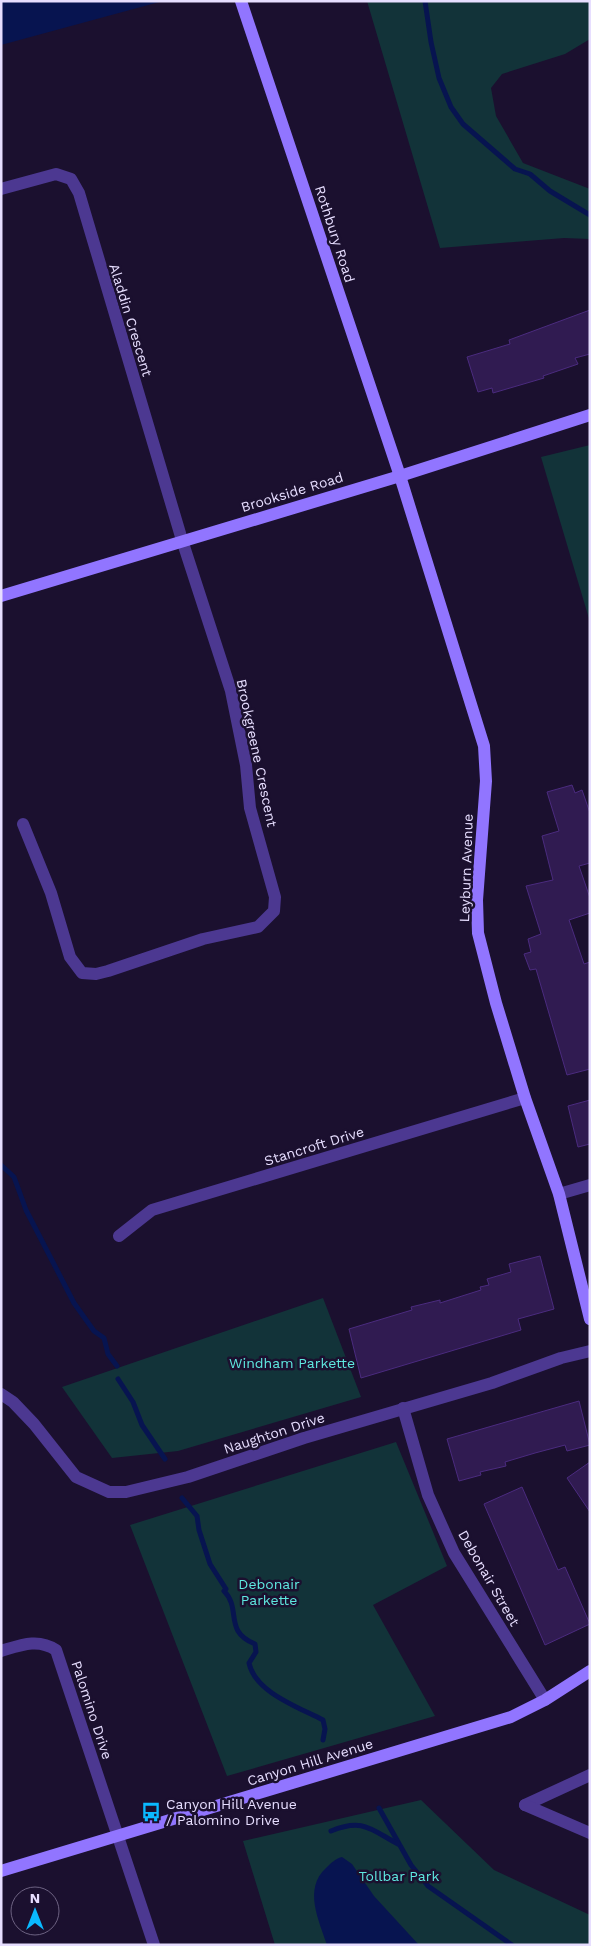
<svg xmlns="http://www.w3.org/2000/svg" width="591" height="1946" viewBox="0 0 591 1946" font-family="'Work Sans',sans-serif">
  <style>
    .green { fill: #123339 }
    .water { fill: #071450 }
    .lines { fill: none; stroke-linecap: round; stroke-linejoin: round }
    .stream { stroke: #071450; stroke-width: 5 }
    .building { fill: #301b51; stroke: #4b2b7f }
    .street { stroke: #4c3891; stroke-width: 12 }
    .secondary { stroke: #9175ff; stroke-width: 12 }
    .labels { text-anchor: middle; stroke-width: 5; stroke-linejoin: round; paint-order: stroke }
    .street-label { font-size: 14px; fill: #e7deff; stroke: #1b102f }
    .park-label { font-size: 14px; fill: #5fe9e0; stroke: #1b102f }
    .poi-label { font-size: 14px; fill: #e7deff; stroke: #1b102f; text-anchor: start }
  </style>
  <rect width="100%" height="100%" fill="#1b102f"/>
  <g class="green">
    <path d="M 367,1 L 590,1 L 590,39 L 565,54 L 502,74 L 491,88 L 496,116 L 523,163 L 590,189 L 590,239 L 564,238 L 440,248 Z"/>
    <path d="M 590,445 L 590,622 L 541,457 Z"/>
    <path d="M 323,1298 L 361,1397 L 178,1451 L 112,1458 L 62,1387 Z"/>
    <path d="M 396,1442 L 447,1566 L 373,1605 L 435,1716 L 227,1776 L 130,1525 Z"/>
    <path d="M 421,1800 L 494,1870 L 590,1915 L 590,1945 L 275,1945 L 243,1841 Z"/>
  </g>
  <g class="water">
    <path d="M 1,1 L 163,1 L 1,45 Z"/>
    <path d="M 342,1857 L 352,1864 L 374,1896 L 419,1945 L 327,1945 C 319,1920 303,1889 326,1868 C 331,1863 335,1859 342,1857 Z"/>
  </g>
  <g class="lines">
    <g class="stream">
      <path d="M 425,1 L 431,42 L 439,78 L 451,107 L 463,124 L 515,169 L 530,174 L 550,191 L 590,215"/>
      <path d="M 1,1165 L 14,1177 L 26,1210 L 74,1303 L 94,1331 L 104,1338 L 108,1354 L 117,1366"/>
      <path d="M 118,1379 L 133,1402 L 142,1425 L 165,1459"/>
      <path d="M 182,1498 L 197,1516 L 199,1530 L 210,1564 L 226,1589 L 224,1591 C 242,1609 223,1631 255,1644 L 256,1652 L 249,1663 C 255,1692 298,1707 323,1720 L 325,1729 L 323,1740"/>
      <path d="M 379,1808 L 411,1865 L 428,1886 L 512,1945"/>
      <path d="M 331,1831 C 363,1818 370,1829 398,1844"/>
    </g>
  </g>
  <g class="building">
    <path d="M 590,310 L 590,354 L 575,358 L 578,364 L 543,376 L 544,378 L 493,393 L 492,388 L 478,392 L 467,357 L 510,344 L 509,340 Z"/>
    <path d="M 572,785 L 575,793 L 582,790 L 590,813 L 590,863 L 579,866 L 590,898 L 590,913 L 569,920 L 584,964 L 590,962 L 590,1069 L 567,1075 L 536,969 L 530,970 L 524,954 L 531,952 L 528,939 L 541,934 L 526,886 L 553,880 L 542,836 L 559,831 L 547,792 Z"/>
    <path d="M 590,1100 L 590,1144 L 578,1147 L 568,1106 Z"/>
    <path d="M 540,1256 L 554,1309 L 518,1319 L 521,1330 L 361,1378 L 349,1329 L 412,1310 L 411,1307 L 440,1300 L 440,1303 L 481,1290 L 480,1287 L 489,1285 L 487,1279 L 511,1272 L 509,1264 Z"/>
    <path d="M 579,1401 L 590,1445 L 567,1451 L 565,1445 L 535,1453 L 505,1462 L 506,1466 L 480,1472 L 481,1475 L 459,1481 L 447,1439 Z"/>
    <path d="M 590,1462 L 590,1512 L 567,1478 Z"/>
    <path d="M 522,1487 L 558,1570 L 565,1567 L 590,1624 L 545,1645 L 484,1504 Z"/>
  </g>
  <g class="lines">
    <g class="street">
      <path d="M 1,189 L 56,174 L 71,179 L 79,193 L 182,540 L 231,691 L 246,765 L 250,808 L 275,897 L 274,911 L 258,927 L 203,939 L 108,971 L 96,974 L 82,973 L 70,957 L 51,893 L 23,824"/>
      <path d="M 559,1194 L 590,1185"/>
      <path d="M 119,1236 L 152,1210 L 525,1098"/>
      <path d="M 1,1394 L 13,1402 L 34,1424 L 76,1477 L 109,1492 L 126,1492 L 188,1477 L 304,1438 L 492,1383 L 561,1358 L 590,1351"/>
      <path d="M 403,1408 L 428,1495 L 454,1553 L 545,1700"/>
      <path d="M 1,1651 C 21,1645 38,1638 56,1650 L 154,1945"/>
      <path d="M 525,1805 L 590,1775"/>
      <path d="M 525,1805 L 590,1833"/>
    </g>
    <g class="secondary">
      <path d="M 241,1 L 400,476 L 484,746 L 486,781 L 477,900 L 478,933 L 496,1003 L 525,1098 L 559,1194 L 590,1319"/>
      <path d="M 1,596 L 400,476 L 590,415"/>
      <path d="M 1,1871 L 511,1717 L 545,1700 L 590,1671"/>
    </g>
  </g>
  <defs>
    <symbol id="bus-bare" viewBox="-9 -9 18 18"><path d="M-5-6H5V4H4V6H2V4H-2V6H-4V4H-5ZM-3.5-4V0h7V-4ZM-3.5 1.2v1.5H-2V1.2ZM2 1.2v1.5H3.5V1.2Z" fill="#0ab9ff" stroke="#1b102f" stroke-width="2.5" paint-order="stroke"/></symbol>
  </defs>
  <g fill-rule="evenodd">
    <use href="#bus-bare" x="137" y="1798" width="28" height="28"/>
  </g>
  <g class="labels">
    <g class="street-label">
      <text transform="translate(335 234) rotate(72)" y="5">Rothbury Road</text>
      <text transform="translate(131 320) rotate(73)" y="5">Aladdin Crescent</text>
      <text transform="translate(292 492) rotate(-17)" y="5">Brookside Road</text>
      <text transform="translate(257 753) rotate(78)" y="5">Brookgreene Crescent</text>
      <text transform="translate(466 868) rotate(-88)" y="5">Leyburn Avenue</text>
      <text transform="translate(314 1146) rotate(-17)" y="5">Stancroft Drive</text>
      <text transform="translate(274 1433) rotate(-18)" y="5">Naughton Drive</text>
      <text transform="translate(489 1578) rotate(60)" y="5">Debonair Street</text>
      <text transform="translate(92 1710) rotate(72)" y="5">Palomino Drive</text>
      <text transform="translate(310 1762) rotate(-17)" y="5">Canyon Hill Avenue</text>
    </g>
    <g class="park-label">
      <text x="292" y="1368">Windham Parkette</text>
      <text x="269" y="1589">Debonair<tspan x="269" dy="16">Parkette</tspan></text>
      <text x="399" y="1881">Tollbar Park</text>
    </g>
    <g class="poi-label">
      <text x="166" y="1809">Canyon Hill Avenue<tspan x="166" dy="16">/ Palomino Drive</tspan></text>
    </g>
  </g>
  <rect width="591" height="1946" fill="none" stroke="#e7deff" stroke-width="5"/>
  <g transform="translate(35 1911)"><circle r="24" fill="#1b102f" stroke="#6d6282"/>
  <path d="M0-4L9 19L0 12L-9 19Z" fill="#0ab9ff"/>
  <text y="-8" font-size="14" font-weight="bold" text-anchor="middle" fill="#e7deff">N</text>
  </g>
</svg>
